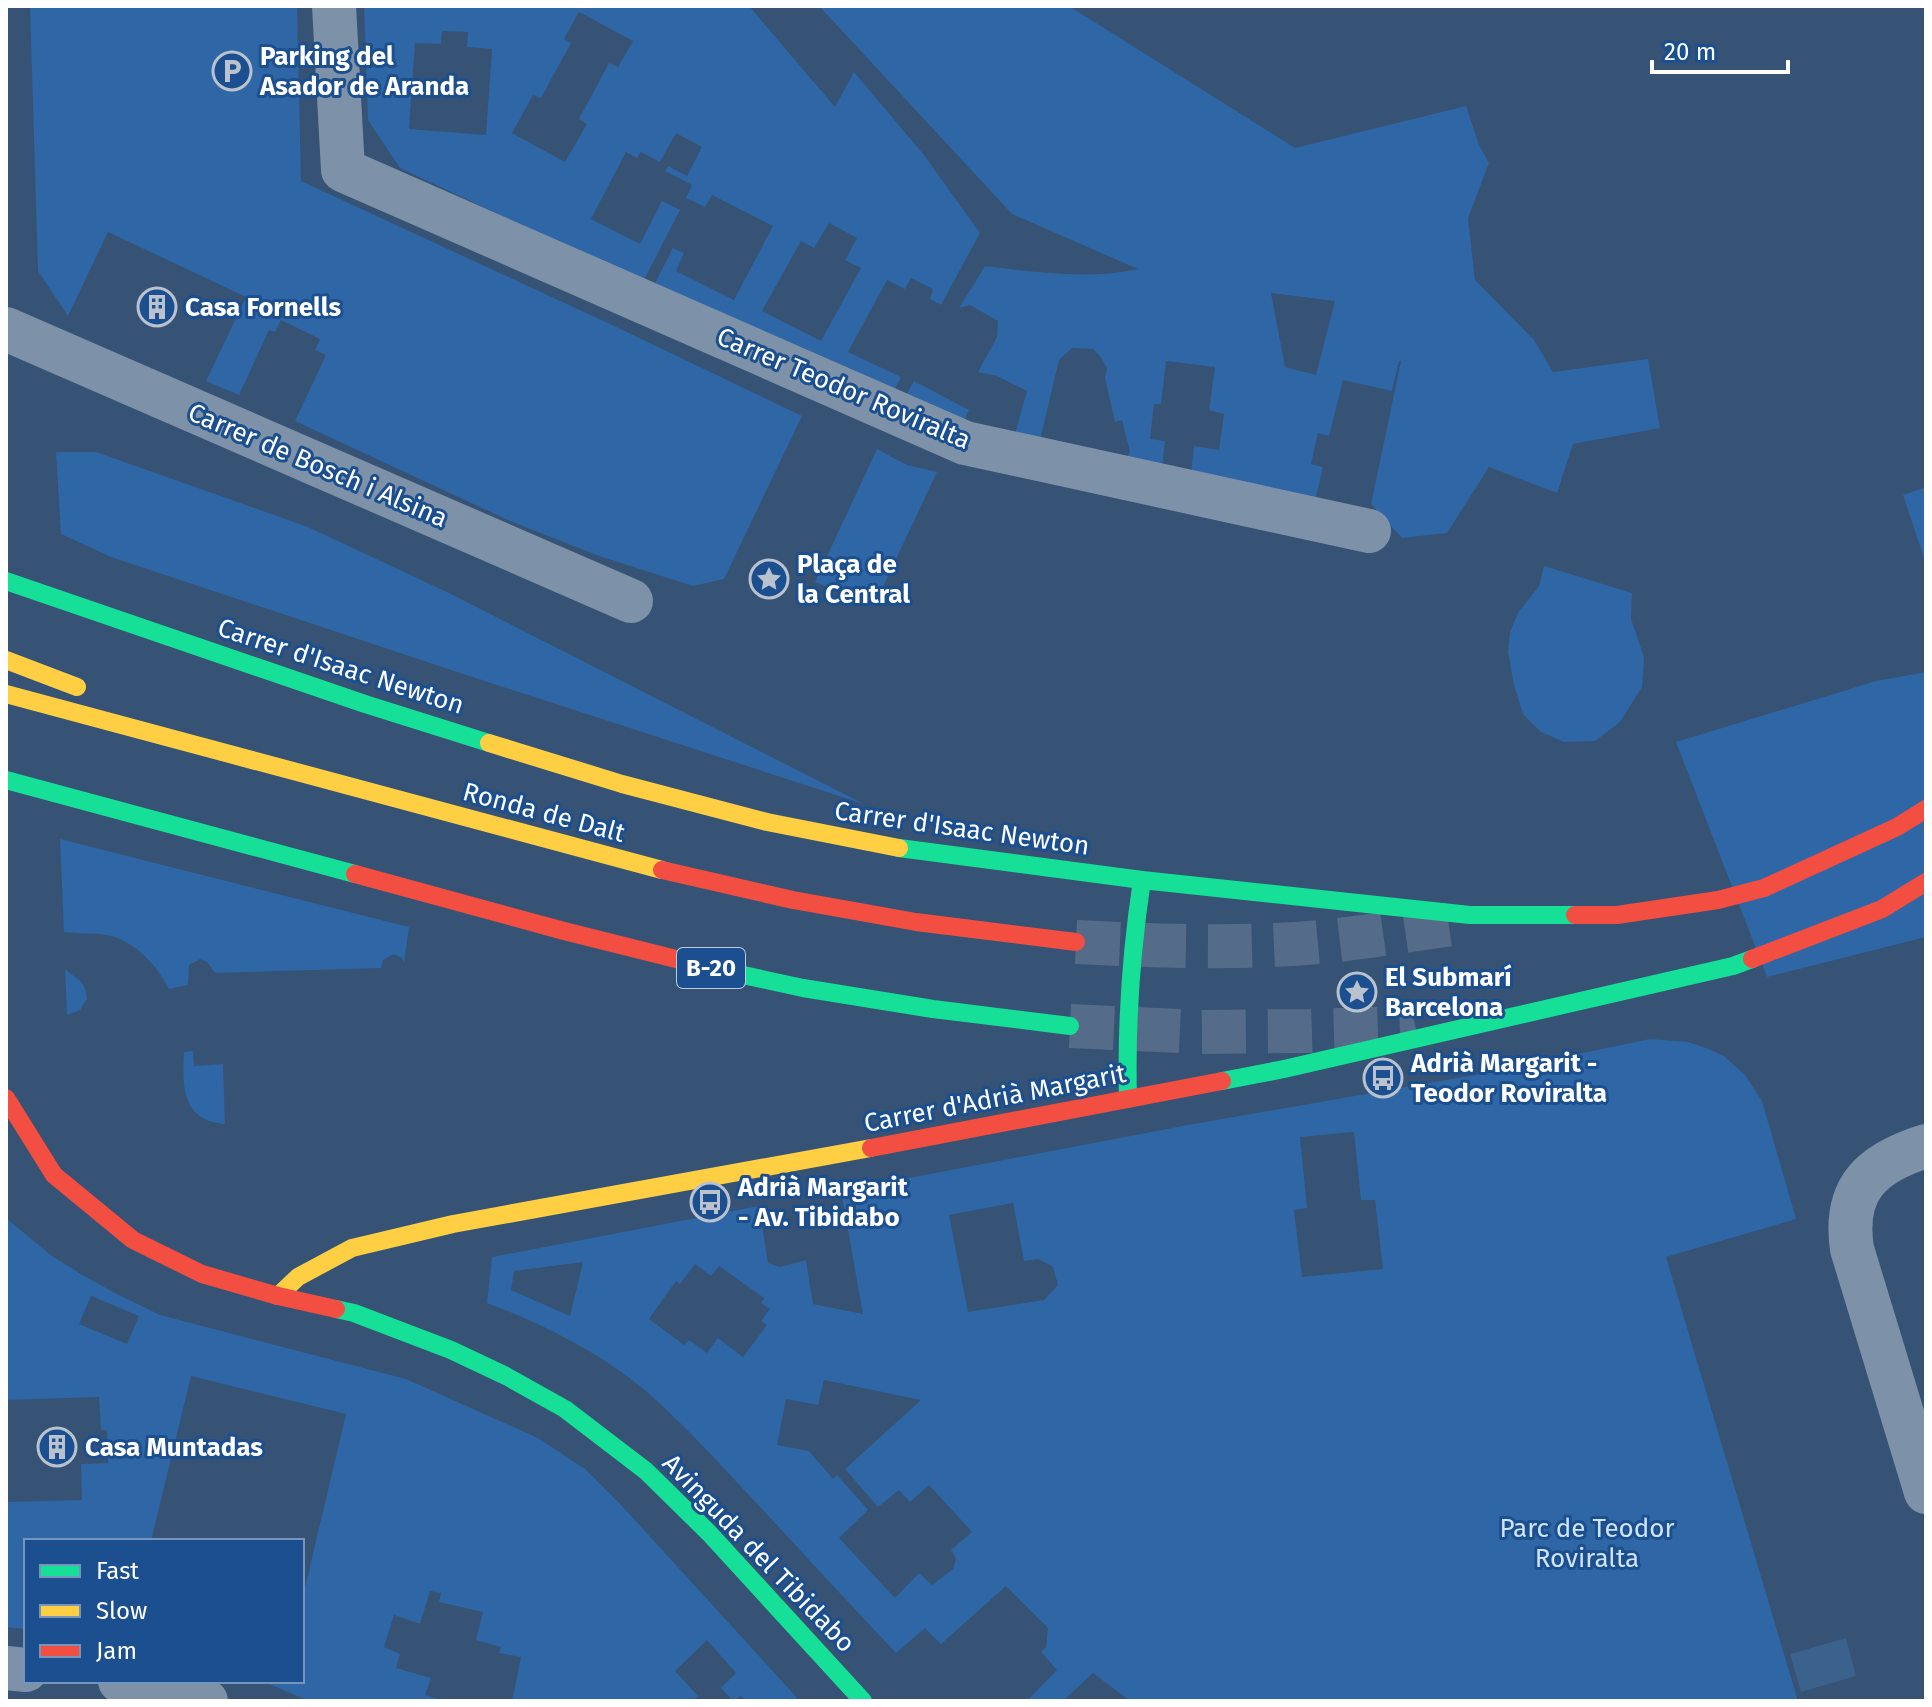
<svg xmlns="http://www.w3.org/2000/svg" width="1932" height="1707" viewBox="0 0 1932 1707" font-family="'Fira Sans',sans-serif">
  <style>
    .green { fill: #2f66a5; fill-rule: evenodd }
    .water { fill: #3b618d }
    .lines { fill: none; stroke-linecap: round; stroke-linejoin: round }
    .highway-tunnel { stroke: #546c89; stroke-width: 44; stroke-dasharray: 44 22; stroke-linecap: butt }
    .street { stroke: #7d92a8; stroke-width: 44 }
    .fast { stroke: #16e098; stroke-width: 18 }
    .slow { stroke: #ffcf43; stroke-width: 18 }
    .jam { stroke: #f24e42; stroke-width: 18 }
    .labels { text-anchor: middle; stroke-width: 6; stroke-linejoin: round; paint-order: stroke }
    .shield { fill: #1b4f8f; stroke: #bbcadd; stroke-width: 2 }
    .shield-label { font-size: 24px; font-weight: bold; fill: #fff }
    .poi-label { font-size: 26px; font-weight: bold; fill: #fff; stroke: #1b4f8f; text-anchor: start }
    .street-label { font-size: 26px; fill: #fff; stroke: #1b4f8f }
    .park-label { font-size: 26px; fill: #cfe3fa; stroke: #1b4f8f }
  </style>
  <rect width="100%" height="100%" fill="#365274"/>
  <g class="green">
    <path d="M 30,6 L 297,6 L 301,181 L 610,324 L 802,416 L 724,579 L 693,586 L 599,556 L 510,521 L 295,421 L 326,355 L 315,350 L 320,339 L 281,320 L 275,332 L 269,330 L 239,395 L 206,381 L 246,297 L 108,232 L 68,316 L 38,271 Z"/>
    <path d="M 364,6 L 749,6 L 835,107 L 854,72 L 924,155 L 980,233 L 941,305 L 930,299 L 933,289 L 911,278 L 905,289 L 887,280 L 848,352 L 901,377 L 890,399 L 653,287 L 673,248 L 684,253 L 676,271 L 734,300 L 773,226 L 712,195 L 705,207 L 686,198 L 692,185 L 665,171 L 668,166 L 687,176 L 702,147 L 676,133 L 660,162 L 641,152 L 637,158 L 626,152 L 591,219 L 640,244 L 662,201 L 680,210 L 643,282 L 400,168 L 368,120 ZM 579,12 L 633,41 L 618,67 L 609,63 L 579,119 L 587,124 L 565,162 L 512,133 L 533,95 L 541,98 L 571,43 L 564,39 ZM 442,31 L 468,32 L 467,47 L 492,49 L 486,135 L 409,129 L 415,43 L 441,44 ZM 829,223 L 857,238 L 845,260 L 861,268 L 821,341 L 762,311 L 801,241 L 814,248 Z"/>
    <path d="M 819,6 L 1069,6 L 1295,148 L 1466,106 L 1479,145 L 1489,163 L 1468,218 L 1475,280 L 1534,340 L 1553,372 L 1648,359 L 1660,428 L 1573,444 L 1557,493 L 1489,467 L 1447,533 L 1402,538 L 1371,504 L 1401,361 L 1399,361 L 1392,391 L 1343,380 L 1329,436 L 1318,433 L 1311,464 L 1323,467 L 1315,501 L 1191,474 L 1194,446 L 1219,450 L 1224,414 L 1209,410 L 1215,367 L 1166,361 L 1161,404 L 1154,404 L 1150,439 L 1165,441 L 1162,467 L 1126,459 L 1130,452 L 1122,420 L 1115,422 L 1105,378 L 1107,368 L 1100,356 L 1093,349 L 1072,348 L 1059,360 L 1040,440 L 1015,434 L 1027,391 L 997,376 L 978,372 L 997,337 L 998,321 L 970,305 L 959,308 L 985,266 C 1035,272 1089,280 1138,269 L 1012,214 ZM 1271,293 L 1335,301 L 1316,375 L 1285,367 Z"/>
    <path d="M 914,381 L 969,410 L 963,423 L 901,404 Z"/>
    <path d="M 877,449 L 907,465 L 937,472 L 874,606 L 815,582 Z"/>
    <path d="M 56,452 L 96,452 L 308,527 L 449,593 L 864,804 L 454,671 L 111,557 L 61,534 Z"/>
    <path d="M 1926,487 L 1926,564 L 1903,495 Z"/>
    <path d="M 1544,566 L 1632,593 L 1631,619 L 1644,657 L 1642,687 L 1620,722 L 1595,741 L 1564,742 L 1541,732 L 1523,714 L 1514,685 L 1508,652 L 1510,632 L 1518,613 L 1539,586 Z"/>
    <path d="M 1926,672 L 1926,937 L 1767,977 L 1676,742 L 1876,681 Z"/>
    <path d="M 60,839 L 409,927 L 404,963 L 402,958 L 394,954 L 383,960 L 381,968 L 215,973 L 207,962 L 200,959 L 189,965 L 188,985 L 169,989 C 157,966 139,946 115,937 C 100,932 79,934 64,932 Z"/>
    <path d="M 65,969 C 78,981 85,979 87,999 L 80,1010 L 67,1015 Z"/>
    <path d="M 1650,1039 L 1688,1042 L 1706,1048 L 1724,1056 L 1745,1075 L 1762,1101 L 1796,1219 L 1666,1257 L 1798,1701 L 1130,1701 L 1093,1673 L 1063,1701 L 1027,1701 L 1057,1670 L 1041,1652 L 1046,1647 L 1048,1628 L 1006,1586 L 941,1644 L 925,1628 L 896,1653 C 851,1605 807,1558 763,1510 C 725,1470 688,1428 647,1392 C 601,1353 543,1324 487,1303 L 492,1257 L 759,1206 L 768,1263 L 780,1267 L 806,1260 L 813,1304 L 863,1314 L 841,1191 L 1188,1125 L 1475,1075 ZM 1354,1132 L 1361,1200 L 1375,1200 L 1383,1269 L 1302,1277 L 1294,1210 L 1307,1208 L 1300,1137 ZM 1013,1203 L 1024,1261 L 1038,1259 L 1053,1267 L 1058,1285 L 1044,1300 L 968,1312 L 949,1215 ZM 583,1262 L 570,1316 L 511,1290 L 514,1271 ZM 695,1264 L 711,1276 L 719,1266 L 764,1298 L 761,1303 L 770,1309 L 761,1321 L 767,1325 L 743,1357 L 718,1338 L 707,1353 L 689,1340 L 684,1345 L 649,1319 L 676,1281 L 680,1284 ZM 824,1380 L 921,1400 L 845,1469 L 878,1507 L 899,1490 L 910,1502 L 929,1485 L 972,1532 L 951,1550 L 956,1559 L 953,1569 L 932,1585 L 919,1573 L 895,1598 L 839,1538 L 868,1510 L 837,1475 L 833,1479 L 809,1451 L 777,1445 L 786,1399 L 818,1405 Z"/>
    <path d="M 193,1051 L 194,1066 L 223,1064 L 225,1124 C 182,1121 182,1086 184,1052 Z"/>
    <path d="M 6,1218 L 52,1256 L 84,1276 L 115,1293 L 160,1315 L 406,1379 L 538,1438 L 585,1469 L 622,1506 L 800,1701 L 746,1701 L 741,1696 L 733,1701 L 721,1688 L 736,1673 L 707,1640 L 675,1671 L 698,1696 L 693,1701 L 512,1701 L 521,1657 L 499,1653 L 501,1647 L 476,1640 L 483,1612 L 439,1602 L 441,1593 L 430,1591 L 420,1624 L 394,1615 L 384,1647 L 400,1654 L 396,1668 L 431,1678 L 425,1695 L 443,1701 L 309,1701 L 262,1681 L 302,1681 L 302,1600 L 346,1414 L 191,1376 L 151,1541 L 26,1541 L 26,1629 L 6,1627 L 6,1502 L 82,1500 L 81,1464 L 108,1463 L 107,1430 L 101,1430 L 99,1397 L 6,1400 ZM 91,1296 L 139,1316 L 127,1344 L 79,1324 Z"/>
  </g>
  <path class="water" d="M 1846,1638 L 1856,1676 L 1801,1692 L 1790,1654 Z"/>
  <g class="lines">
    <g class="highway-tunnel">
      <path d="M 1076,942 C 1163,946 1251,950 1338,940 C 1380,935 1423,928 1465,922"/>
      <path d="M 1070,1026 L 1200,1032 L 1308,1031 L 1403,1028 L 1415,1025"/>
    </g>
    <g class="street">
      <path d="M 334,6 L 343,170 L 965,443 L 1369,531"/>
      <path d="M 6,329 L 631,601"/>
      <path d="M 1926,1146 C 1871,1163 1843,1189 1852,1249 L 1926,1492"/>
      <path d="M 6,1668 L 26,1670"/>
      <path d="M 120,1681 L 185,1693 L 206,1701"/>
    </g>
    <g class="fast">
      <path d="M 6,581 L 365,704 L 489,743"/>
      <path d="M 6,780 L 355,874"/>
      <path d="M 899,848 L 1142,880 L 1470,915 L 1575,915"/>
      <path d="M 720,970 L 803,988 L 933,1009 L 1070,1026"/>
      <path d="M 1222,1081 L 1284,1069 L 1733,966 L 1752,959"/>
      <path d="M 1128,1099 C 1126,1025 1131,953 1142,880"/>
      <path d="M 336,1309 L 354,1313 L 451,1350 L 506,1376 L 565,1409 L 646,1471 L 709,1533 L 863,1701"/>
    </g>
    <g class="slow">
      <path d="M 6,660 L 77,687"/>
      <path d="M 6,694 L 662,870"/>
      <path d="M 489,743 L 622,784 L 767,822 L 899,848"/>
      <path d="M 278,1296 L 298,1277 L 352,1248 L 453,1224 L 871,1148"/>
    </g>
    <g class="jam">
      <path d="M 662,870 L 793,900 L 916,922 L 1076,942"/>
      <path d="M 355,874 L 564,931 L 720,970"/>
      <path d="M 1575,915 L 1617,915 L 1718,900 L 1764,888 L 1897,827 L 1926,809"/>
      <path d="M 1752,959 L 1882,909 L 1926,882"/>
      <path d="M 6,1098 L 54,1175 L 133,1240 L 202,1274 L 278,1296 L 336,1309"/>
      <path d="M 871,1148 L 1222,1081"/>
    </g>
  </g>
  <defs>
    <symbol id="parking-ring" viewBox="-11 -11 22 22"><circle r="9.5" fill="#1b4f8f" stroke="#b9c2ce" stroke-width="1.5"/><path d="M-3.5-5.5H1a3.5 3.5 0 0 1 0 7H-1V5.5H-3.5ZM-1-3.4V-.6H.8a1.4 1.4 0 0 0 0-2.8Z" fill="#b9c2ce"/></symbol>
    <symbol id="building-ring" viewBox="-11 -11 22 22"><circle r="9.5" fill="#1b4f8f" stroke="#b9c2ce" stroke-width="1.5"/><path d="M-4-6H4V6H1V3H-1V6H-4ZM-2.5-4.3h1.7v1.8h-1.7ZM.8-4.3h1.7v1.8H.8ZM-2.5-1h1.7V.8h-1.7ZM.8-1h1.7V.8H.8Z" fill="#b9c2ce"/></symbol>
    <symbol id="sight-ring" viewBox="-11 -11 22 22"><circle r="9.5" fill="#1b4f8f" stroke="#b9c2ce" stroke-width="1.5"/><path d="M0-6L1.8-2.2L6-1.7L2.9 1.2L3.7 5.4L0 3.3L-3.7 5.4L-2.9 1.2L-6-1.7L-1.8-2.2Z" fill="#b9c2ce"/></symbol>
    <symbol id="bus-ring" viewBox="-11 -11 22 22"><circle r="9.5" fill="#1b4f8f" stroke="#b9c2ce" stroke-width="1.5"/><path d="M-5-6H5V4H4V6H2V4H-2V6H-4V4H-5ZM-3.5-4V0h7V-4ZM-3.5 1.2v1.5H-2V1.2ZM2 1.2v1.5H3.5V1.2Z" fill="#b9c2ce"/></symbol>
  </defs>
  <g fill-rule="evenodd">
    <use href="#parking-ring" x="210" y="49" width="44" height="44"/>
    <use href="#building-ring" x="135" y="285" width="44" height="44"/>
    <use href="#sight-ring" x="747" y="557" width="44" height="44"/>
    <use href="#sight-ring" x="1335" y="970" width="44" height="44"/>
    <use href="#bus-ring" x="1361" y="1056" width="44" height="44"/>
    <use href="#bus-ring" x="688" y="1180" width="44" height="44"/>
    <use href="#building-ring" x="35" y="1425" width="44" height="44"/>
  </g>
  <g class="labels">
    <rect class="shield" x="677" y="948" width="68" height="40" rx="6"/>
    <g class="shield-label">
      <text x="711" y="976">B-20</text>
    </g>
    <g class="poi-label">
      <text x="260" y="65">Parking del<tspan x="260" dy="30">Asador de Aranda</tspan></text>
      <text x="185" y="316">Casa Fornells</text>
      <text x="797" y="573">Plaça de<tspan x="797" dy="30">la Central</tspan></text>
      <text x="1385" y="986">El Submarí<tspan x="1385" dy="30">Barcelona</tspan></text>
      <text x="1411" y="1072">Adrià Margarit -<tspan x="1411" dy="30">Teodor Roviralta</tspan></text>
      <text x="738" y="1196">Adrià Margarit<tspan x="738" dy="30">- Av. Tibidabo</tspan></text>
      <text x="85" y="1456">Casa Muntadas</text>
    </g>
    <g class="street-label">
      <text transform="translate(844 388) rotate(23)" y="9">Carrer Teodor Roviralta</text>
      <text transform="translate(318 465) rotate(23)" y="9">Carrer de Bosch i Alsina</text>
      <text transform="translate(341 666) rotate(18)" y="9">Carrer d'Isaac Newton</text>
      <text transform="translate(544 812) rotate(15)" y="9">Ronda de Dalt</text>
      <text transform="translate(962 828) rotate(8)" y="9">Carrer d'Isaac Newton</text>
      <text transform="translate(995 1098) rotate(-11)" y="9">Carrer d'Adrià Margarit</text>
      <text transform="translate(759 1553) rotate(46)" y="9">Avinguda del Tibidabo</text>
    </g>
    <g class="park-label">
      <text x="1587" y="1537">Parc de Teodor<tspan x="1587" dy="30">Roviralta</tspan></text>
    </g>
  </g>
  <rect width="1932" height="1707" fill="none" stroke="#ffffff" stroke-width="16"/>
  <rect x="24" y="1539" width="280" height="144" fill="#1b4f8f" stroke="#7695bc" stroke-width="2"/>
  <rect x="40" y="1565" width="40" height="12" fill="#16e098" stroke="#7695bc" stroke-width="2"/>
  <text x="96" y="1579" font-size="24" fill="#ffffff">Fast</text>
  <rect x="40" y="1605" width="40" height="12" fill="#ffcf43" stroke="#7695bc" stroke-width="2"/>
  <text x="96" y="1619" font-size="24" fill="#ffffff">Slow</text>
  <rect x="40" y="1645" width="40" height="12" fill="#f24e42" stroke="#7695bc" stroke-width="2"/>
  <text x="96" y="1659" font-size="24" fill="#ffffff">Jam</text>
  <path d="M1652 60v12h136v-12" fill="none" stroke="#ffffff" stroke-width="4"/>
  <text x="1664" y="60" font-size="24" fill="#ffffff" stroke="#1b4f8f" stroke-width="6" paint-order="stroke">20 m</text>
</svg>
